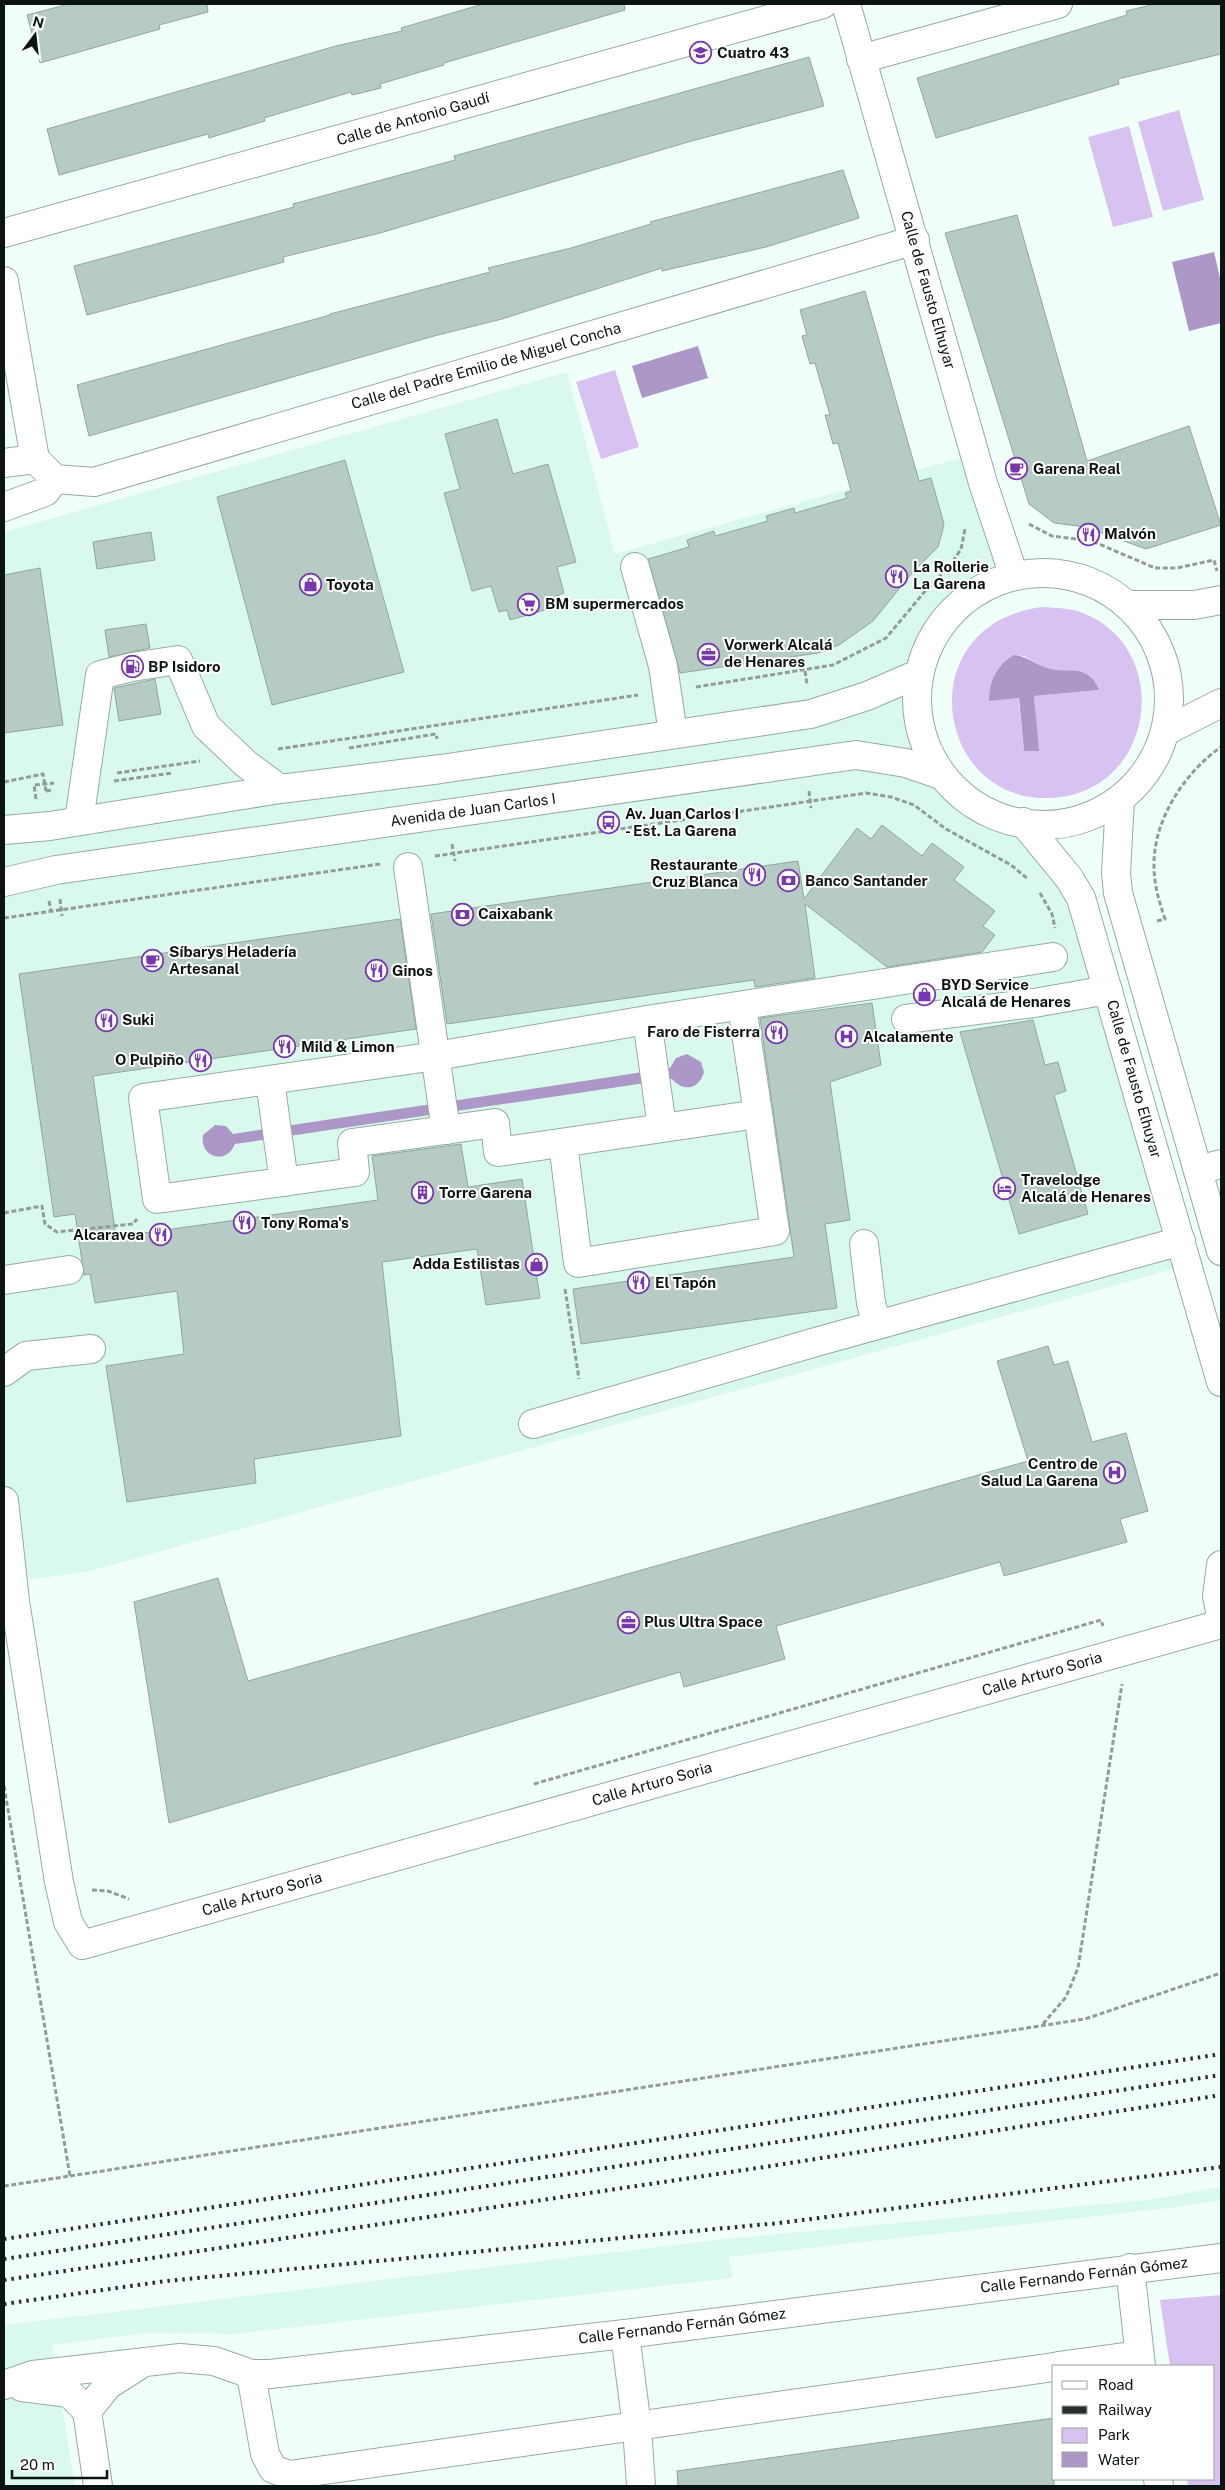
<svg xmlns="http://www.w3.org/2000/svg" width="1225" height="2490" viewBox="0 0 1225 2490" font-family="'Public Sans',sans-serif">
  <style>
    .built { fill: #d9f9ec }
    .green { fill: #d8c2f2; fill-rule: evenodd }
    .water { fill: #ad97c8 }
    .building { fill: #b5cbc3; stroke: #91a79e }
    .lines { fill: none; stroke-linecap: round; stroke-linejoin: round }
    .minor-casing { stroke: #96aba3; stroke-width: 30 }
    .path { stroke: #919c98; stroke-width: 3; stroke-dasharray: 5 2.5; stroke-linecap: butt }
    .minor { stroke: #fff; stroke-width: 28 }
    .rail { stroke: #252e2b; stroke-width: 4; stroke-dasharray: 2.5 5; stroke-linecap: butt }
    .labels { text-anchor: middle; stroke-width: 4; stroke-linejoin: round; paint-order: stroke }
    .poi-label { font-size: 15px; font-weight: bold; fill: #0c1411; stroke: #fff; text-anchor: start }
    .street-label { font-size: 15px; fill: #0c1411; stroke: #fff }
  </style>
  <rect width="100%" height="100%" fill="#f1fffa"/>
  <g class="built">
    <path d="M 567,372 L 615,554 L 975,454 L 1014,576 L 980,589 L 952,611 L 931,640 L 918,674 L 916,710 L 924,744 L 941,775 L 969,802 L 996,816 L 1023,822 L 1069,878 L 1188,1265 L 86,1572 L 4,1583 L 4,532 Z"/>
    <path d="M 1221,2187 L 1221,2200 L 1169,2208 L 729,2257 L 732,2278 L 235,2334 L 147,2333 L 52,2345 L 75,2486 L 4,2486 L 4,2325 L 725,2239 L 1147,2200 Z"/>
  </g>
  <g class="green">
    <path d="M 1179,110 L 1204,200 L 1163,211 L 1138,122 Z"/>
    <path d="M 1129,126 L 1153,217 L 1113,227 L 1088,137 Z"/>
    <path d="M 615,370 L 639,447 L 601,459 L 576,382 Z"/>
    <path d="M 1042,607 C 1056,608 1070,608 1083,613 C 1172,648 1156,784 1061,797 C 936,814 904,625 1042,607 ZM 1014,655 L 1024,656 L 1041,666 L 1052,670 L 1076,671 L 1099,690 L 1034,696 L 1038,751 L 1024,751 Z"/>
    <path d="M 1221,2295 L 1221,2486 L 1188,2486 L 1187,2479 L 1214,2479 L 1214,2366 L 1170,2366 L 1160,2300 Z"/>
  </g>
  <g class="water">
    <path d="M 1214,252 L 1221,282 L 1221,323 L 1189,331 L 1172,262 Z"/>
    <path d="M 698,346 L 708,378 L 642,398 L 632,366 Z"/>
    <path d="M 1014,655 C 1028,656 1037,666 1051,669 C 1062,672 1076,668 1086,674 C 1093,678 1096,683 1099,690 L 1034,696 L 1039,751 L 1024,751 L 1019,698 L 989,701 C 989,681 997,665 1014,655 Z"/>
    <path d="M 687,1054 L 701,1062 L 704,1072 C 699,1090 683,1092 672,1079 L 235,1144 C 226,1166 199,1157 203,1135 L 215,1125 L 226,1126 L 233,1134 L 670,1068 L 676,1058 Z"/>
  </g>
  <g class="building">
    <path d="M 69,4 L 207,4 L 208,12 L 159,25 L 160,29 L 40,63 L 27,15 Z"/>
    <path d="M 483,4 L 624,4 L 625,10 L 444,63 L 444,65 L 380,84 L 381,88 L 352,95 L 351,92 L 264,118 L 265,121 L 209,138 L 208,134 L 59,175 L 47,129 L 336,46 L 402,31 L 401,28 Z"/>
    <path d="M 1155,4 L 1221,4 L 1221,54 L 1118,79 L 1119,84 L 936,138 L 917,78 L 1127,15 L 1126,11 Z"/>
    <path d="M 809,57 L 824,106 L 688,142 L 380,233 L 283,257 L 284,262 L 87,315 L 74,266 L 294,207 L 293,204 L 455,160 L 454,156 Z"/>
    <path d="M 843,170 L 859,218 L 766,247 L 662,271 L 662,268 L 502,319 L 434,336 L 89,436 L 77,385 L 330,315 L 330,314 L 490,272 L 488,268 L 571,248 L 651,224 L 650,222 Z"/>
    <path d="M 1017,215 L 1087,461 L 1189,426 L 1221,525 L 1146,549 L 1085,527 L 1054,523 L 1029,504 L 945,233 Z"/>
    <path d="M 865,291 L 919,481 L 931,478 L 941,513 L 944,525 L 938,547 L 912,573 L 873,621 L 839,645 L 818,653 L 680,673 L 648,559 L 689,547 L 687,540 L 714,531 L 715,536 L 768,521 L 766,516 L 794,508 L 795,513 L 847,498 L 845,493 L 851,491 L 838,443 L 833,444 L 825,415 L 830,415 L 815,363 L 810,364 L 802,336 L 807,335 L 800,310 Z"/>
    <path d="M 497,419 L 513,474 L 548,464 L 576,562 L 557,567 L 564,593 L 556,596 L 559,606 L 510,620 L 507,610 L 499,612 L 491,586 L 472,591 L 444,493 L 460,489 L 445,434 Z"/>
    <path d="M 345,460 L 404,672 L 272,705 L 217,497 Z"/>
    <path d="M 151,532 L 155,560 L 97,569 L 93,542 Z"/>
    <path d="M 40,568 L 63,725 L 4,733 L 4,575 Z"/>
    <path d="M 146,624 L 150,648 L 109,657 L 105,630 Z"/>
    <path d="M 155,679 L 161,714 L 119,721 L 114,688 Z"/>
    <path d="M 882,825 L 922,856 L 932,843 L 964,867 L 954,880 L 995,911 L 983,926 L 995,935 L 982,952 L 887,967 L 805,904 L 815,978 L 755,987 L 754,980 L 447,1024 L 431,914 L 798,861 L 804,899 L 857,828 L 871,839 Z"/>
    <path d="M 400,919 L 416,1029 L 93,1076 L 116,1237 L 378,1200 L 372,1156 L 461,1144 L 468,1187 L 522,1179 L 540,1298 L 486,1305 L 477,1249 L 382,1262 L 401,1436 L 254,1459 L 256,1483 L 127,1502 L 106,1366 L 184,1354 L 177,1291 L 95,1303 L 90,1274 L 84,1275 L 75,1214 L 54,1217 L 19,974 Z"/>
    <path d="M 872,1003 L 881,1065 L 830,1082 L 850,1220 L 825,1224 L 837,1308 L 581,1344 L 573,1289 L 794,1257 L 760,1018 Z"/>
    <path d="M 1033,1020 L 1045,1065 L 1058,1062 L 1066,1091 L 1054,1095 L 1088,1214 L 1019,1234 L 960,1032 Z"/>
    <path d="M 1048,1346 L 1054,1365 L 1068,1361 L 1092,1442 L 1126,1433 L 1148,1511 L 1120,1519 L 1127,1542 L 1004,1576 L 1000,1562 L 776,1626 L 785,1659 L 684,1687 L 680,1672 L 169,1823 L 134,1602 L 218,1578 L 248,1681 L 1028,1461 L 997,1361 Z"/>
    <path d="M 1054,2418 L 1054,2486 L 678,2486 L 677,2471 Z"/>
  </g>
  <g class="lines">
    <defs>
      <g id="minor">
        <path d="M 846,4 L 983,483 L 1014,576"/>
        <path d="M 861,59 L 1058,4"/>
        <path d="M 4,233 L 823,4"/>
        <path d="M 4,281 L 35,459 L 55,479 L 94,482 L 915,240"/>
        <path d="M 4,463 L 35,459"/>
        <path d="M 4,507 L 45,492 L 55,479"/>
        <path d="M 635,567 L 663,666 L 673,734"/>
        <circle cx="1043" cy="699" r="126"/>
        <path d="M 1127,605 L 1194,605 L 1221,600"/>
        <path d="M 1166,731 L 1221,703"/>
        <path d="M 1120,800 L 1116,873 L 1118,893 L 1221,1251"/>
        <path d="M 79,821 L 100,675 L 132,667 L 178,660 L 206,726 L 246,764 L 280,789"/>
        <path d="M 1023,822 L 1069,878 L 1081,898 L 1221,1382"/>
        <path d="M 4,830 L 50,826 L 280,789 L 441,769 L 811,714 L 867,696 L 918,674"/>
        <path d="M 408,867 L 446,1130"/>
        <path d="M 4,882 L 56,870 L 856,755 L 906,763 L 941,775"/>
        <path d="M 742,1006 L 758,1114 L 498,1152 L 495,1123 L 352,1143 L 355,1172 L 157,1199 L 143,1098 L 436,1056 L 647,1020 L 1053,957"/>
        <path d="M 906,1019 L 1034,1003 L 1108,990"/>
        <path d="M 647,1020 L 662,1127"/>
        <path d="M 270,1081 L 284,1182"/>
        <path d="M 563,1143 L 578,1263 L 775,1231 L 758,1114"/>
        <path d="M 1198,1170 L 1221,1164"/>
        <path d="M 864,1244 L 871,1303 L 877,1325"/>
        <path d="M 4,1280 L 69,1270"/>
        <path d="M 4,1372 L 26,1356 L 91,1349"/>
        <path d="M 533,1424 L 823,1340 L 1181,1241"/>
        <path d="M 4,1501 L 15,1601 L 59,1882 L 68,1922 L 82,1945 L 1221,1624"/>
        <path d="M 1221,1565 L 1217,1596 L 1221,1617"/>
        <path d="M 1130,2268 L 1141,2366"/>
        <path d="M 625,2334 L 637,2427 L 641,2486"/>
        <path d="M 1058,2366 L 1139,2355"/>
        <path d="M 251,2374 L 265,2454 L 273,2469 L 289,2475 L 1054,2367"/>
        <path d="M 4,2385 L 33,2375 L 180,2358 L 214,2361 L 251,2374 L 270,2374 L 625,2334 L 1221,2258"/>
        <path d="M 22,2387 L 69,2393 L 87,2411"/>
        <path d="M 87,2411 L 108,2385 L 138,2366"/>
        <path d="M 87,2411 L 98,2486"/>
        <path d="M 1158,2479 L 1159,2486"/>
      </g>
    </defs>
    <use href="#minor" class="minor-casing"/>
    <g class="path">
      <path d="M 1029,524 L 1052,536 L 1092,541 L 1155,568 L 1177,568 L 1214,560 L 1217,571"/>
      <path d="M 805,671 L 807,684"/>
      <path d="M 696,687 L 833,665 L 886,638 L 926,590 L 949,567 L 961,549 L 965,529"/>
      <path d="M 349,748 L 436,734 L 437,739"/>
      <path d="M 278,749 L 638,695"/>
      <path d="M 117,773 L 200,761"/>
      <path d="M 114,781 L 172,773"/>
      <path d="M 4,782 L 43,774 L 46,791"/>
      <path d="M 46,791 L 53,790"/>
      <path d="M 809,791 L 811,808"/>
      <path d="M 36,799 L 34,785 L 54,783"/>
      <path d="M 452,844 L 455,861"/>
      <path d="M 435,856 L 866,793 L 891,797 L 914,805 L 946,829 L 1011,865 L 1028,879"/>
      <path d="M 1040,893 L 1052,914 L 1055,928"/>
      <path d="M 60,899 L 62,916"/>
      <path d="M 49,901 L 51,911"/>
      <path d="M 4,918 L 380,864"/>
      <path d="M 1157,921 L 1165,919 C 1159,901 1154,885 1154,866 C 1153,820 1185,772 1221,747"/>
      <path d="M 4,1213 L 42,1206 L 45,1224 L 57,1232 L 133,1224 L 137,1219"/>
      <path d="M 565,1289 L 579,1379"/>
      <path d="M 534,1784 L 1101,1620 L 1103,1626"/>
      <path d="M 4,1786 L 70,2176 L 4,2186"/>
      <path d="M 92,1890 L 108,1891 L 129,1899"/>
      <path d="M 1043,2024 L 1066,1997 L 1078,1968 L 1122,1684"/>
      <path d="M 70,2176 L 1085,2019 L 1221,1973"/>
    </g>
    <use href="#minor" class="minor"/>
    <g class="rail">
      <path d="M 4,2239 L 1221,2054"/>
      <path d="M 4,2259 L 1221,2075"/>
      <path d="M 4,2280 L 771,2166 L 1221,2095"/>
      <path d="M 4,2304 L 166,2281 L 779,2223 L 1221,2167"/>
    </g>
  </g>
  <defs>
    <symbol id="school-ring" viewBox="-11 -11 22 22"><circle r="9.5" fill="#fff" stroke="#7738ad" stroke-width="1.5"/><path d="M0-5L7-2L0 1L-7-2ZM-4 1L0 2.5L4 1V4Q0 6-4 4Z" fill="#7738ad"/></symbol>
    <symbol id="cafe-ring" viewBox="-11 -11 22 22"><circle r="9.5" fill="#fff" stroke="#7738ad" stroke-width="1.5"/><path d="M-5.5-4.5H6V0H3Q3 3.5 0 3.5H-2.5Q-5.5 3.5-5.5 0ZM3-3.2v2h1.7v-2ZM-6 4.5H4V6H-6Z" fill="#7738ad"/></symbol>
    <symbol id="restaurant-ring" viewBox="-11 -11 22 22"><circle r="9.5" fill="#fff" stroke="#7738ad" stroke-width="1.5"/><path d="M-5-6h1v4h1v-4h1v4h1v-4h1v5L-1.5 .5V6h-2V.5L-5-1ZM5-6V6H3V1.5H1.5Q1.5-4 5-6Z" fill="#7738ad"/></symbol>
    <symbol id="shop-ring" viewBox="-11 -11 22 22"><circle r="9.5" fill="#fff" stroke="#7738ad" stroke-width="1.5"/><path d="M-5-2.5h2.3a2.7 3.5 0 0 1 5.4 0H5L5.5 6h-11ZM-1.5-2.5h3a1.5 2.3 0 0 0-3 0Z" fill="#7738ad"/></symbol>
    <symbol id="supermarket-ring" viewBox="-11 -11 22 22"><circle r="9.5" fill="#fff" stroke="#7738ad" stroke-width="1.5"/><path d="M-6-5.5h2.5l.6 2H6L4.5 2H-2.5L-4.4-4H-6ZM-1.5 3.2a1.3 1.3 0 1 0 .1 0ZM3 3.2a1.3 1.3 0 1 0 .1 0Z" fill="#7738ad"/></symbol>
    <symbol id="office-ring" viewBox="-11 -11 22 22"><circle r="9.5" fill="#fff" stroke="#7738ad" stroke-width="1.5"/><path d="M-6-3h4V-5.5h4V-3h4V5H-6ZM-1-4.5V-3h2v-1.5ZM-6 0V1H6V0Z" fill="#7738ad"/></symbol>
    <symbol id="fuel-ring" viewBox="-11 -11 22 22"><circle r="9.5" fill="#fff" stroke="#7738ad" stroke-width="1.5"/><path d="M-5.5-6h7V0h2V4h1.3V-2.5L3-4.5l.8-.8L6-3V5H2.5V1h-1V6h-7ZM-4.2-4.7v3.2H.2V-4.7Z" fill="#7738ad"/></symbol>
    <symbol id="bus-ring" viewBox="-11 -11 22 22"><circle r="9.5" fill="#fff" stroke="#7738ad" stroke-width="1.5"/><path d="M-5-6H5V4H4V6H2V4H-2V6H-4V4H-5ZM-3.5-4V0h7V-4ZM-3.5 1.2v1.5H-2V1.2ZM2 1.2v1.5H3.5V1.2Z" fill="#7738ad"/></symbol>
    <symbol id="bank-ring" viewBox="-11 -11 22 22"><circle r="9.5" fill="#fff" stroke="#7738ad" stroke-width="1.5"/><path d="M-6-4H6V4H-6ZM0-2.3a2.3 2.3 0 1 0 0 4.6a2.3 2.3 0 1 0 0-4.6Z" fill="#7738ad"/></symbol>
    <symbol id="hospital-ring" viewBox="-11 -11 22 22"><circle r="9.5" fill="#fff" stroke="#7738ad" stroke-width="1.5"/><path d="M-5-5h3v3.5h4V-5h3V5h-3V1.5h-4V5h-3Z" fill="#7738ad"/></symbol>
    <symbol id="hotel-ring" viewBox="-11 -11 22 22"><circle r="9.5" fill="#fff" stroke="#7738ad" stroke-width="1.5"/><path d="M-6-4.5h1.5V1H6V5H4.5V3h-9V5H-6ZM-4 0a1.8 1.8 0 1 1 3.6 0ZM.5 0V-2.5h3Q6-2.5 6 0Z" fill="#7738ad"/></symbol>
    <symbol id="building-ring" viewBox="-11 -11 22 22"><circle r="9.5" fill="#fff" stroke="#7738ad" stroke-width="1.5"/><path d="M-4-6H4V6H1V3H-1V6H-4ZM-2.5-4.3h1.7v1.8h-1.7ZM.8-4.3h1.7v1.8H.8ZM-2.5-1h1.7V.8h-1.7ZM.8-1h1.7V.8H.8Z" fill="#7738ad"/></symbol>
  </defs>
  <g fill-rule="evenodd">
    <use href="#school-ring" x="688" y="40" width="25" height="25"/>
    <use href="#cafe-ring" x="1004" y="456" width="25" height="25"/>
    <use href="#restaurant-ring" x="1076" y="522" width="25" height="25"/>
    <use href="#restaurant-ring" x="884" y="564" width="25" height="25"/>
    <use href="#shop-ring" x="298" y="572" width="25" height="25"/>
    <use href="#supermarket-ring" x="516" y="592" width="25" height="25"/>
    <use href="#office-ring" x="696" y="642" width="25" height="25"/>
    <use href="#fuel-ring" x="120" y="654" width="25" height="25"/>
    <use href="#bus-ring" x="596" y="810" width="25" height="25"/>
    <use href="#restaurant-ring" x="742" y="862" width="25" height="25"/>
    <use href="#bank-ring" x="776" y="868" width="25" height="25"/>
    <use href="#bank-ring" x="450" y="902" width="25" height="25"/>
    <use href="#cafe-ring" x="140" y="948" width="25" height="25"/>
    <use href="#restaurant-ring" x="364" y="958" width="25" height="25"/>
    <use href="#shop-ring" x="912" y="982" width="25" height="25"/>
    <use href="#restaurant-ring" x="94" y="1008" width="25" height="25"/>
    <use href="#restaurant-ring" x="764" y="1020" width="25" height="25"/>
    <use href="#hospital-ring" x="834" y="1024" width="25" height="25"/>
    <use href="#restaurant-ring" x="272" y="1034" width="25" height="25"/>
    <use href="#restaurant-ring" x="188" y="1048" width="25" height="25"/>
    <use href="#hotel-ring" x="992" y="1176" width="25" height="25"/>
    <use href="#building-ring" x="410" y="1180" width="25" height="25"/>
    <use href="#restaurant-ring" x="232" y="1210" width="25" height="25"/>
    <use href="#restaurant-ring" x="148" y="1222" width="25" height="25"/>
    <use href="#shop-ring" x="524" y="1252" width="25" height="25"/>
    <use href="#restaurant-ring" x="626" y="1270" width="25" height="25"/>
    <use href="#hospital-ring" x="1102" y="1460" width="25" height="25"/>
    <use href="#office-ring" x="616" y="1610" width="25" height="25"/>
  </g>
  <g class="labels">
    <g class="poi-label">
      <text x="717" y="58">Cuatro 43</text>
      <text x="1033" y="474">Garena Real</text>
      <text x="1104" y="539">Malvón</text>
      <text x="913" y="572">La Rollerie<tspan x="913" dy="17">La Garena</tspan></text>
      <text x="326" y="590">Toyota</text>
      <text x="545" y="609">BM supermercados</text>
      <text x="724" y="650">Vorwerk Alcalá<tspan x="724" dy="17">de Henares</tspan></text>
      <text x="148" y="672">BP Isidoro</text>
      <text x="625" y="819">Av. Juan Carlos I<tspan x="625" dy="17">- Est. La Garena</tspan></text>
      <text x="738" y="870" text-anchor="end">Restaurante<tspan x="738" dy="17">Cruz Blanca</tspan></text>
      <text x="805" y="886">Banco Santander</text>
      <text x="478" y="919">Caixabank</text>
      <text x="169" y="957">Síbarys Heladería<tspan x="169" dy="17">Artesanal</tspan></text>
      <text x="392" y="976">Ginos</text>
      <text x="941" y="990">BYD Service<tspan x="941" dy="17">Alcalá de Henares</tspan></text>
      <text x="122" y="1025">Suki</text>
      <text x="760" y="1037" text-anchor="end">Faro de Fisterra</text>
      <text x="863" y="1042">Alcalamente</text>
      <text x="301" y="1052">Mild &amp; Limon</text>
      <text x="184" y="1065" text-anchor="end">O Pulpiño</text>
      <text x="1021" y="1185">Travelodge<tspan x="1021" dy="17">Alcalá de Henares</tspan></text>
      <text x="439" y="1198">Torre Garena</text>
      <text x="261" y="1228">Tony Roma's</text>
      <text x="144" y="1240" text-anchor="end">Alcaravea</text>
      <text x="520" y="1269" text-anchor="end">Adda Estilistas</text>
      <text x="655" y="1288">El Tapón</text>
      <text x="1098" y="1469" text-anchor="end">Centro de<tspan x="1098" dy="17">Salud La Garena</tspan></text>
      <text x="644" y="1627">Plus Ultra Space</text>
    </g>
    <g class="street-label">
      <text transform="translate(413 119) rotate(-16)" y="5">Calle de Antonio Gaudí</text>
      <text transform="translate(928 290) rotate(74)" y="5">Calle de Fausto Elhuyar</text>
      <text transform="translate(486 366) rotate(-16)" y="5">Calle del Padre Emilio de Miguel Concha</text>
      <text transform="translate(473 810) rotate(-8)" y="5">Avenida de Juan Carlos I</text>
      <text transform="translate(1134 1079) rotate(74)" y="5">Calle de Fausto Elhuyar</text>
      <text transform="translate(1042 1674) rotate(-16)" y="5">Calle Arturo Soria</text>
      <text transform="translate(652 1784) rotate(-16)" y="5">Calle Arturo Soria</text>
      <text transform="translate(262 1894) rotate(-16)" y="5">Calle Arturo Soria</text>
      <text transform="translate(1084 2275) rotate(-7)" y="5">Calle Fernando Fernán Gómez</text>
      <text transform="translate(682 2326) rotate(-7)" y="5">Calle Fernando Fernán Gómez</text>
    </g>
  </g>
  <rect width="1225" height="2490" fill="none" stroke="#0c1411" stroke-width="10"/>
  <rect x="1052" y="2365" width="162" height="115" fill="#ffffff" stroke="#9ea1a0"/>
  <rect x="1062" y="2381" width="25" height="8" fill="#ffffff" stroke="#9ea1a0"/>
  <text x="1098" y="2390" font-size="15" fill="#0c1411">Road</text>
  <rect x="1062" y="2406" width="25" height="8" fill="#252e2b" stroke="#9ea1a0"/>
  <text x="1098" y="2415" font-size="15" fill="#0c1411">Railway</text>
  <rect x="1062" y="2428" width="25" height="15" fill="#d8c2f2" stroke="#9ea1a0"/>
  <text x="1098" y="2440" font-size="15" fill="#0c1411">Park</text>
  <rect x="1062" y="2452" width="25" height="15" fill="#ad97c8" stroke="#9ea1a0"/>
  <text x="1098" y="2465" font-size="15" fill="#0c1411">Water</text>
  <g transform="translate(35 35) rotate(15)" stroke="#ffffff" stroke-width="4" paint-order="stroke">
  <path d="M0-4L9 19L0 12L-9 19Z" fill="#0c1411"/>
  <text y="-8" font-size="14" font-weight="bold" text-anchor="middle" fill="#0c1411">N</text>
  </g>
  <path d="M12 2470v8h95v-8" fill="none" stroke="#0c1411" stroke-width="2.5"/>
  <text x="20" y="2470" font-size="15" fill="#0c1411" stroke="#ffffff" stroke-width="4" paint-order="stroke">20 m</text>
</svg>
